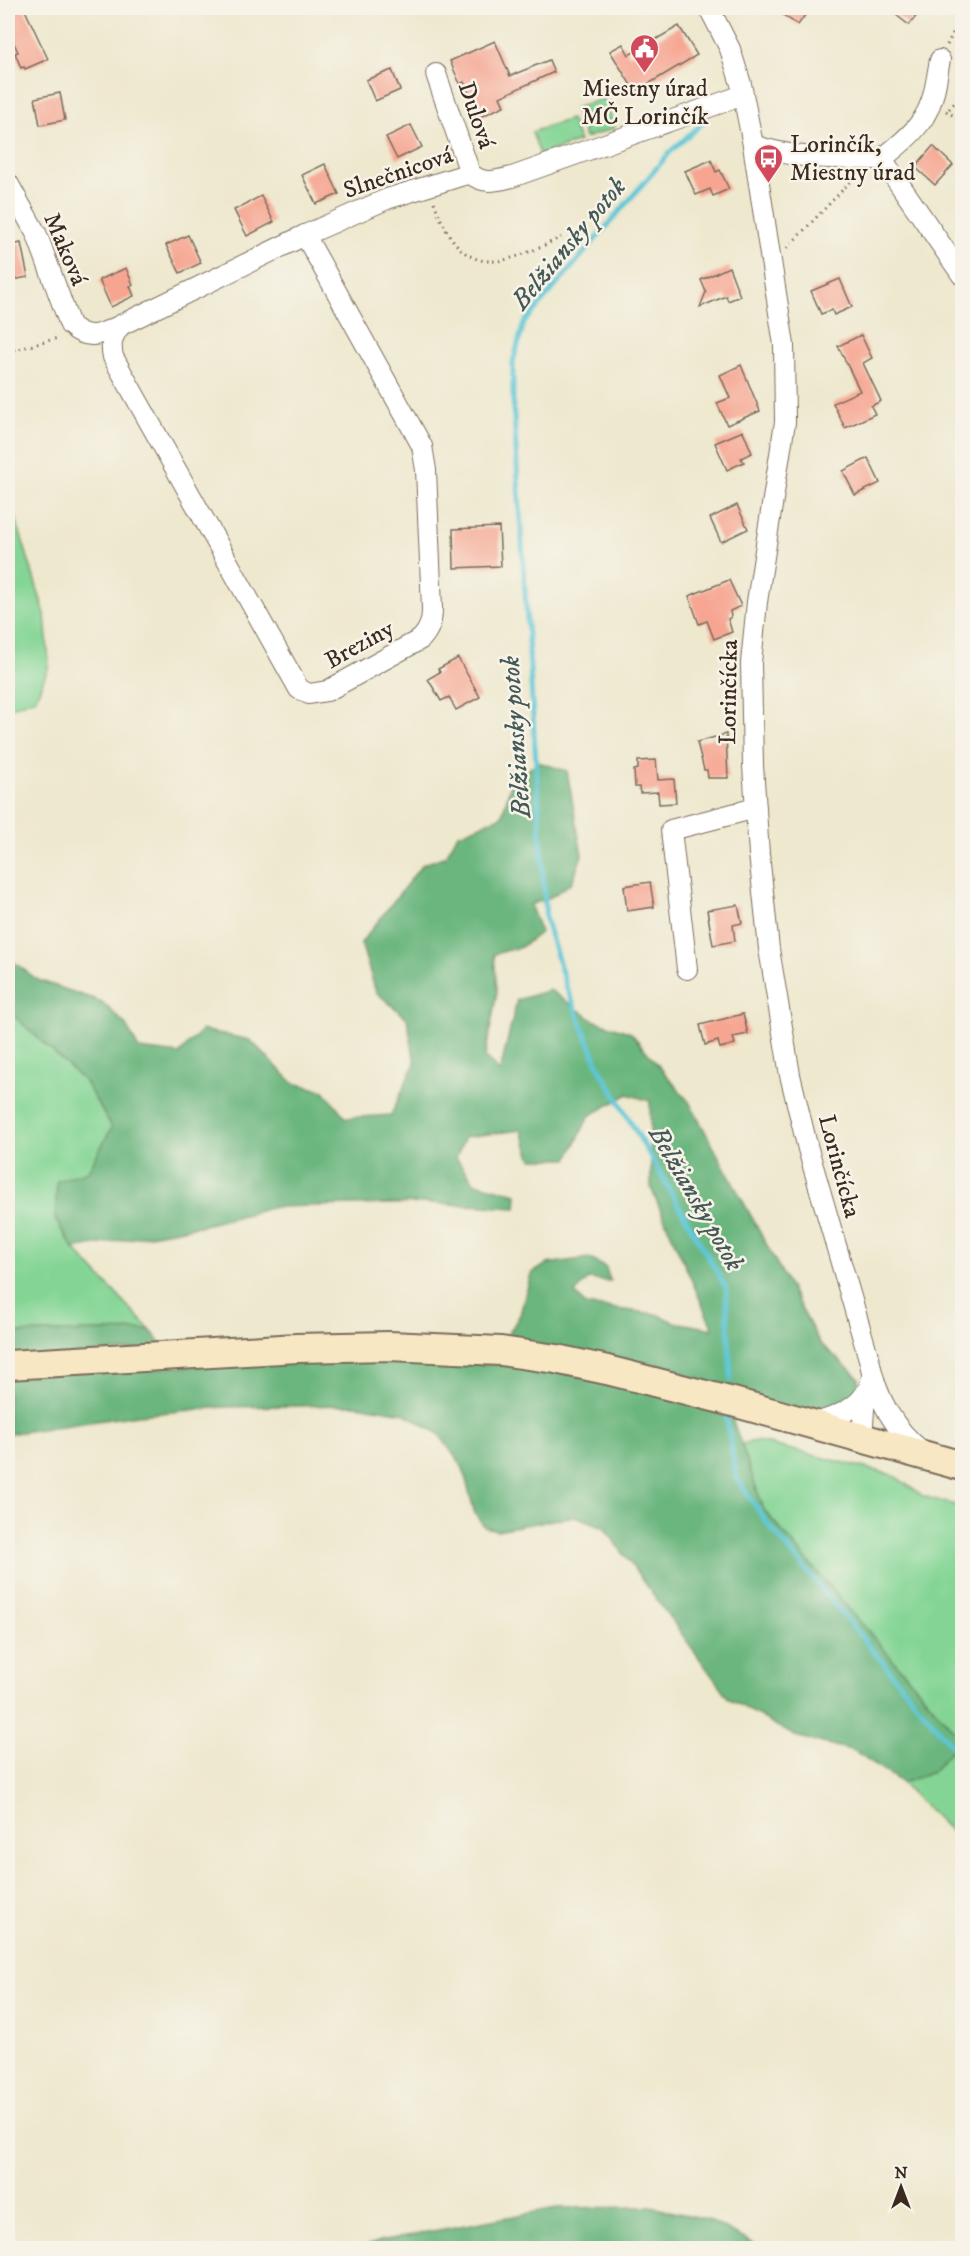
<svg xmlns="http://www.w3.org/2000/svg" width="970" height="2256" viewBox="0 0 970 2256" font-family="'IM FELL DW Pica',serif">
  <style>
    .green { fill: #84d595; stroke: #60805a; stroke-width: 1.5 }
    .forest { fill: #6bb67e; stroke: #53704e; stroke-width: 1.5 }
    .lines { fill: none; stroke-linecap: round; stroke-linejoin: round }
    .stream { stroke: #5cc6d7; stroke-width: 5 }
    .building { fill: #f6a591 }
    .street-casing { stroke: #7a6c5c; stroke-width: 22 }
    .secondary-casing { stroke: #7a6c5c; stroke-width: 32 }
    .path { stroke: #7a6c5c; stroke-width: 3; stroke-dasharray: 1.5 4.5; stroke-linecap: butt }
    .street { stroke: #fff; stroke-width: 20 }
    .secondary { stroke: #f7e8c3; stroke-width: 28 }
    .labels { text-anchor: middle; stroke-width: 5; stroke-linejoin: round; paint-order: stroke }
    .poi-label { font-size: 24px; fill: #3b2a1e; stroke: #f7f3e8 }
    .street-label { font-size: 24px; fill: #3b2a1e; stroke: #f7f3e8 }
    .water-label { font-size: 26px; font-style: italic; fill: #455956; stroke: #f7f3e8 }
  </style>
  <rect width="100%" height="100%" fill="#f7f3e8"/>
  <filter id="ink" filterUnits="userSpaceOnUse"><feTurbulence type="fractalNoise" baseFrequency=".0167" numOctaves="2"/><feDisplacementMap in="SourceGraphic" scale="12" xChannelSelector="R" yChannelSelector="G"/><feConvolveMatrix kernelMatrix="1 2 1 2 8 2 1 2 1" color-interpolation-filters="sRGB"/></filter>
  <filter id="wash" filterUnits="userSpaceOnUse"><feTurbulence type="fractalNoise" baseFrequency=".008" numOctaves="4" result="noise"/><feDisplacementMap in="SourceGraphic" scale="24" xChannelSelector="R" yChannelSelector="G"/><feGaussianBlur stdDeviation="1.35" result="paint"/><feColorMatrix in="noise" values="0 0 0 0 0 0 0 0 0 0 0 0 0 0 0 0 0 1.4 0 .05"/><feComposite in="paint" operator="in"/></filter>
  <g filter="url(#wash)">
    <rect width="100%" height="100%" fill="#eee8ce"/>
    <g class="green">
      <path d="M 605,98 L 615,128 L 585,138 L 575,108 Z"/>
      <path d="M 571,119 L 579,141 L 540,155 L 532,132 Z"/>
      <path d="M 8,493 L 45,614 L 49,666 L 36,698 L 8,709 Z"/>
      <path d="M 8,1010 L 85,1082 L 113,1128 L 88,1172 L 55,1219 L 74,1249 L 150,1330 L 8,1333 Z"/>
      <path d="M 756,1441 L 893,1475 L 923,1496 L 962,1507 L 962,1848 L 951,1832 L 902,1783 L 932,1772 L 961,1739 L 763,1510 L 741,1444 Z"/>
    </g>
    <g class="forest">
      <path d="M 538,762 L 567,771 L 582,855 L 572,882 L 553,896 L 530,905 L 541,932 L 521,947 L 494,954 L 497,992 L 485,1057 L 500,1072 L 517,1000 L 550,990 L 593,1020 L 631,1033 L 689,1102 L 820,1343 L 859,1378 L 857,1395 L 833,1412 L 813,1416 L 503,1343 L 520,1315 L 531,1274 L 547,1264 L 589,1258 L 606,1268 L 610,1281 L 588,1279 L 575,1293 L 585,1305 L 656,1314 L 674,1322 L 713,1329 L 651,1188 L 650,1101 L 628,1094 L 589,1116 L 568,1159 L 532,1159 L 521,1130 L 465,1137 L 456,1158 L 475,1183 L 517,1194 L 516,1208 L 430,1203 L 275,1207 L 204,1225 L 74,1249 L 55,1219 L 57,1181 L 88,1171 L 112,1127 L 85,1082 L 8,1010 L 8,958 L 38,980 L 102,1002 L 125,1024 L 139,1049 L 179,1054 L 202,1030 L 250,1040 L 293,1083 L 324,1091 L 346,1118 L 391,1115 L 415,1063 L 407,1018 L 376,992 L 361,943 L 422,865 L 446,856 L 457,835 L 502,816 L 511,783 Z"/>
      <path d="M 150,1330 L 166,1348 L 8,1359 L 8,1333 Z"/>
      <path d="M 389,1356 L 547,1369 L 675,1397 L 732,1418 L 764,1510 L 961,1739 L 932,1772 L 902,1783 L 855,1751 L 795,1736 L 729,1699 L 604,1527 L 575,1516 L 497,1530 L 485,1527 L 475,1514 L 463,1468 L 439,1434 L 404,1413 L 356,1405 L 223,1407 L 138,1415 L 8,1434 L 8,1376 Z"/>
      <path d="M 651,2207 L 706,2219 L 762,2248 L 362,2248 L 380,2241 L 557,2208 Z"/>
    </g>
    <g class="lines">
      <g class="stream">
        <path d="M 706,120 L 671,151 L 524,323 L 513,362 L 513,401 L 546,920 L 566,986 L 599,1067 L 726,1288 L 731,1380"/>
        <path d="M 726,1418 L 737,1479 L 767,1523 L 962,1758"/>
      </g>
    </g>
    <g id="blocks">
      <g class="building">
        <path d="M 8,8 L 24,8 L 48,59 L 25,69 L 24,67 L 21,68 L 15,53 L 18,52 L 8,30 Z"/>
        <path d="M 773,8 L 810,8 L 798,25 Z"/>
        <path d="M 887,8 L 923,8 L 909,25 Z"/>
        <path d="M 679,26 L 697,55 L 635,92 L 610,51 L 623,44 L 629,55 Z"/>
        <path d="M 495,41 L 510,76 L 549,60 L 554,72 L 500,97 L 504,106 L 480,117 L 464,82 L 460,84 L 450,61 Z"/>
        <path d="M 392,70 L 400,90 L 375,101 L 366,80 Z"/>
        <path d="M 60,93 L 65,120 L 40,125 L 35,98 Z"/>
        <path d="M 411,125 L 422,147 L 397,159 L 386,137 Z"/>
        <path d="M 933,146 L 953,165 L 935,185 L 915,167 Z"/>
        <path d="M 711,160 L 716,172 L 720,170 L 729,189 L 713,196 L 710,189 L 696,195 L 685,171 Z"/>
        <path d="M 325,164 L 339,194 L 316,204 L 302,175 Z"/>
        <path d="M 261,196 L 274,222 L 247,236 L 234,210 Z"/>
        <path d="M 188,235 L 201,263 L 180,273 L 166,245 Z"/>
        <path d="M 21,243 L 28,277 L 8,281 L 8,246 Z"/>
        <path d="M 729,267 L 740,296 L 728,301 L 726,296 L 700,307 L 706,292 L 701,280 Z"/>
        <path d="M 126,268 L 133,285 L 130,286 L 134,296 L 111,307 L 99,280 Z"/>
        <path d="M 840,279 L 852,307 L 834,315 L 832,310 L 821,314 L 811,291 Z"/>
        <path d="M 861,335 L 872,358 L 863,363 L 881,401 L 871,406 L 875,414 L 845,428 L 833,403 L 860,391 L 838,346 Z"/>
        <path d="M 741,365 L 760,411 L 727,425 L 717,403 L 730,398 L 720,375 Z"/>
        <path d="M 743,431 L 752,453 L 741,458 L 744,462 L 727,470 L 715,443 Z"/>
        <path d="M 868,458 L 880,483 L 855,495 L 843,471 Z"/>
        <path d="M 737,505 L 748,529 L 721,542 L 710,518 Z"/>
        <path d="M 499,527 L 501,566 L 454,568 L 453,529 Z"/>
        <path d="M 729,580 L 741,606 L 730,611 L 731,617 L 728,619 L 732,632 L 714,639 L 707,621 L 699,624 L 689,596 Z"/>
        <path d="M 458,658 L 480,697 L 456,710 L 449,697 L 441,701 L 428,679 L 440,672 L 438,669 Z"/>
        <path d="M 726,734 L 728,778 L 708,778 L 707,770 L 704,770 L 697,742 Z"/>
        <path d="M 656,760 L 658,780 L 674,779 L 676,803 L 659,804 L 658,792 L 640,793 L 639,787 L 635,787 L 634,770 L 638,769 L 638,761 Z"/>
        <path d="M 650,882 L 654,907 L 627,911 L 624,886 Z"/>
        <path d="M 738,905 L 742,923 L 733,925 L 735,941 L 713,945 L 707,910 Z"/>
        <path d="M 743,1014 L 748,1034 L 733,1037 L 735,1044 L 720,1048 L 718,1041 L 705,1045 L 700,1025 Z"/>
      </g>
    </g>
  </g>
  <g filter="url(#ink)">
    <use href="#blocks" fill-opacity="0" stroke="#7a6c5c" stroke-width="1.5"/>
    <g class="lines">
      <defs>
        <g id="street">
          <path d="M 709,8 L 730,49 L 741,84 L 753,145 L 784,345 L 785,422 L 757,602 L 751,663 L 753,766 L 759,854 L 769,949 L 790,1075 L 808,1149 L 869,1359 C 876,1396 893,1429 923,1452"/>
          <path d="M 436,74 L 470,173"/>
          <path d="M 753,145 C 796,160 838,158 882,159 C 901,143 923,127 931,102 C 936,89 937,74 940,60"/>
          <path d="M 882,159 L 962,275"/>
          <path d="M 8,183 L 37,235 L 70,325 C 88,342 101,334 121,325 L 305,235 L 387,199 L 470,173 C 483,185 496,181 512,177 L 743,95"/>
          <path d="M 121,325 C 112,336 110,343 113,357 L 299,689 L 309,694 L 327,691 L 421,639 C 430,629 432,621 432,608 L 426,470 L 422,446 L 305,235"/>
          <path d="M 687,969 L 671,830 L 756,808"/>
          <path d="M 812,1424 C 838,1417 867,1406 872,1377"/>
          <path d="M 862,1438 L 865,1396"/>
        </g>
        <path id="secondary" d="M 8,1365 L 297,1348 L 389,1346 L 501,1351 L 556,1359 L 607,1370 L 733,1402 L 962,1466"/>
      </defs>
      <use href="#street" class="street-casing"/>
      <use href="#secondary" class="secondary-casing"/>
      <g class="path">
        <path d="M 947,45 L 962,15"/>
        <path d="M 949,109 L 962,95"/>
        <path d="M 946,111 L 962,121"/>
        <path d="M 434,202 C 462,281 499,268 561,237"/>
        <path d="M 787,248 L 855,177"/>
        <path d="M 8,352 L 58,338"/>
      </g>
      <use href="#street" class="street"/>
      <use href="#secondary" class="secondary"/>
    </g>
  </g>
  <defs>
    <symbol id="civic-pin" viewBox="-11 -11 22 30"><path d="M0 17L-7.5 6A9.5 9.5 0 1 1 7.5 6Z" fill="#d1495b" stroke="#f7f3e8"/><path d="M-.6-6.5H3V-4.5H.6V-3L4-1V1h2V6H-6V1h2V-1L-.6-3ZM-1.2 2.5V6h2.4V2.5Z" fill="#fff"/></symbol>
    <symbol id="bus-pin" viewBox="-11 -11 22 30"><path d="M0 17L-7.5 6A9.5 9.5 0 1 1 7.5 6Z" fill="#d1495b" stroke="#f7f3e8"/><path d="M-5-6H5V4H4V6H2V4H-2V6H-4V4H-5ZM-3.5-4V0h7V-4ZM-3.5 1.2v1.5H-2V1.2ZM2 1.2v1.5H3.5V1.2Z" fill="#fff"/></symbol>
  </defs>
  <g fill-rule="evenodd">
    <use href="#civic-pin" x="628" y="32" width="33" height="45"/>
    <use href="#bus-pin" x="752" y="142" width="33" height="45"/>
  </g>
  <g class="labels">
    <g class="poi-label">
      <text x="645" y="96">Miestny úrad<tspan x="645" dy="28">MČ Lorinčík</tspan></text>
      <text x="790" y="152" text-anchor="start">Lorinčík,<tspan x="790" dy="28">Miestny úrad</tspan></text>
    </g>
    <g class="street-label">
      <text transform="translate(477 115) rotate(71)" y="8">Dulová</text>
      <text transform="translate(398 172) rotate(-19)" y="8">Slnečnicová</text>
      <text transform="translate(66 249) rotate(67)" y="8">Maková</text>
      <text transform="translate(359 644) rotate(-29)" y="8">Breziny</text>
      <text transform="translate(728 692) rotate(-89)" y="8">Lorinčícka</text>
      <text transform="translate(840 1166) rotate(75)" y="8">Lorinčícka</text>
    </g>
    <g class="water-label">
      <text transform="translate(568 243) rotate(-50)" y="9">Belžiansky potok</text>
      <text transform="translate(515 737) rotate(-94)" y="9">Belžiansky potok</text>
      <text transform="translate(697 1198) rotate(60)" y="9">Belžiansky potok</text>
    </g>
  </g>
  <rect width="970" height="2256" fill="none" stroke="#f7f3e8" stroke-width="30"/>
  <g transform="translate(901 2187)" stroke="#f7f3e8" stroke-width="4.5" paint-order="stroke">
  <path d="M0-4.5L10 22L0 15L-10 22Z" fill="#3b2a1e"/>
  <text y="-9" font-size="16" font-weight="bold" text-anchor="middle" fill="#3b2a1e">N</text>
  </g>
</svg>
